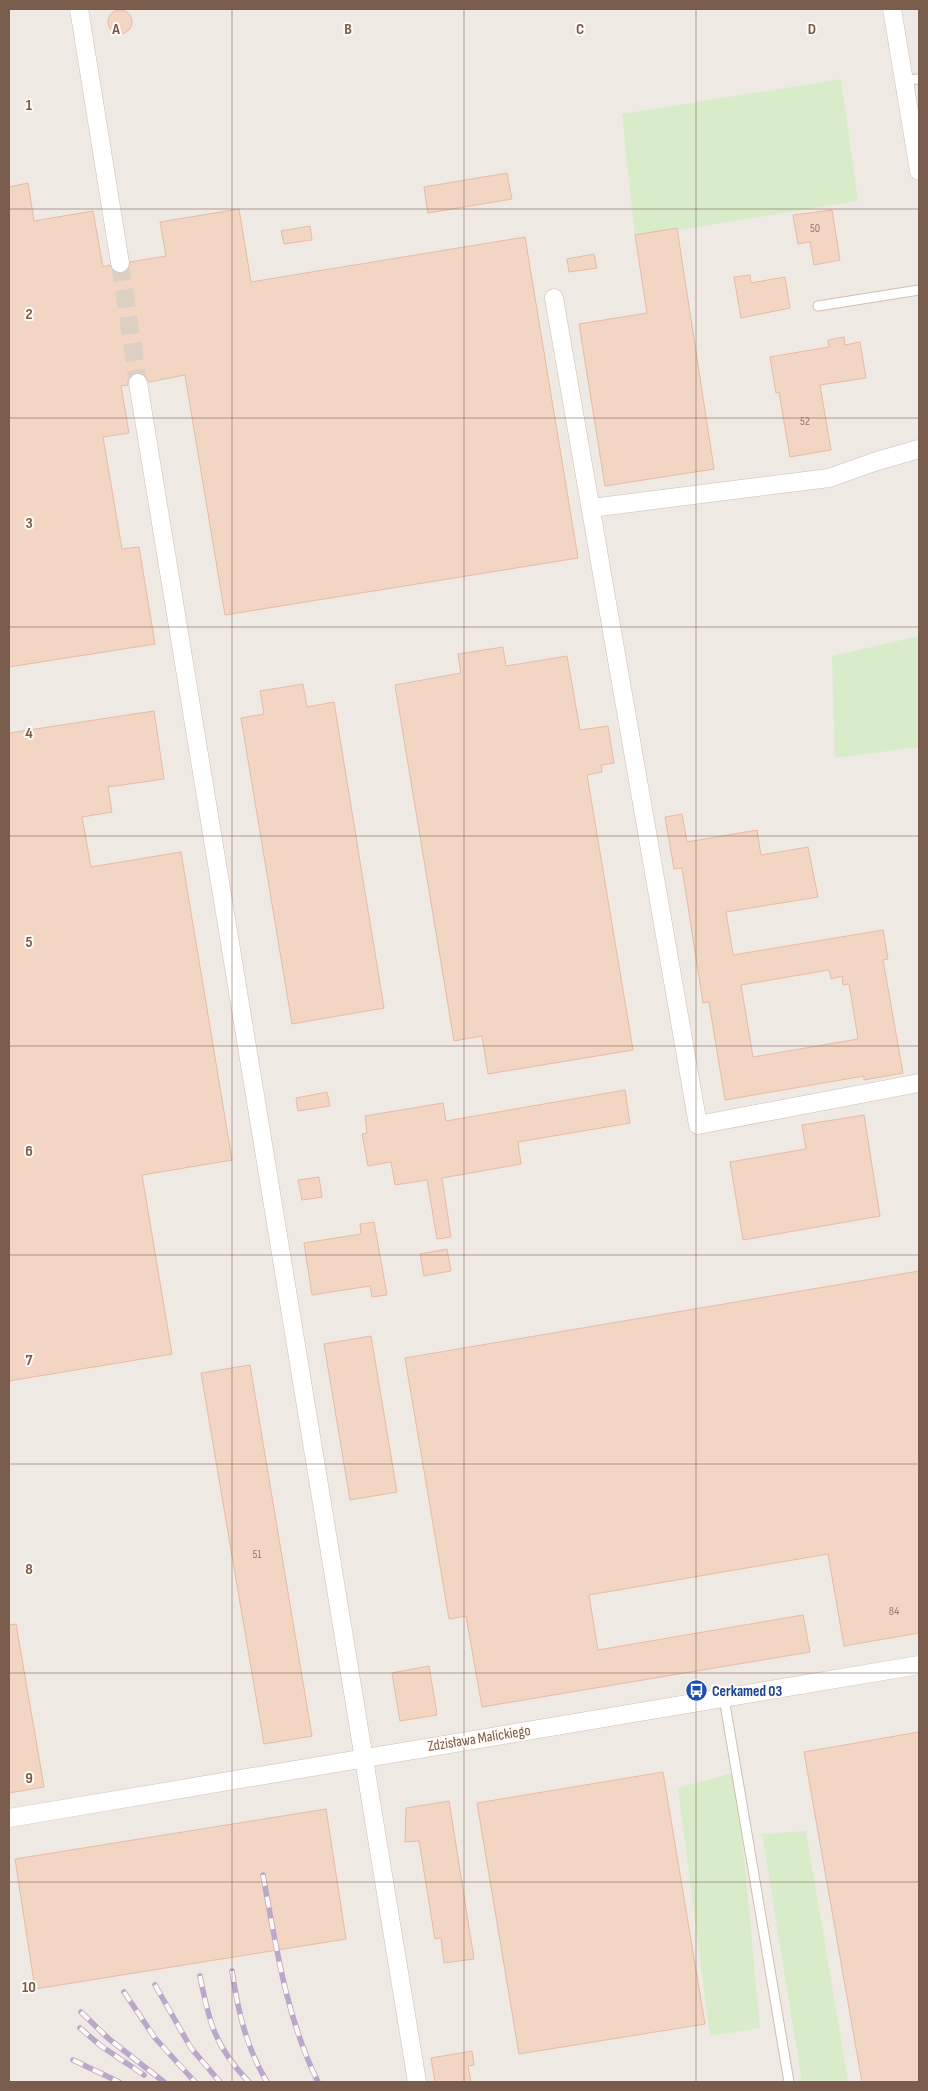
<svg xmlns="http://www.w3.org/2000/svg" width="928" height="2091" viewBox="0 0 928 2091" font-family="'Sofia Sans Condensed',sans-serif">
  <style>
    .industrial { fill: #efe9e4 }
    .green { fill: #d8ecc9 }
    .building { fill: #f3d5c3; stroke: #e6bba3; fill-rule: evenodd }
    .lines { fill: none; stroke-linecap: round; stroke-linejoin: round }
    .street-tunnel { stroke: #dcd0c4; stroke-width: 18; stroke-dasharray: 18 9; stroke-linecap: butt }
    .lane-casing { stroke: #d1beb0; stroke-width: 11 }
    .street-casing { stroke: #d1beb0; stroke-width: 19 }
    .lane { stroke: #fff; stroke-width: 9 }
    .street { stroke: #fff; stroke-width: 18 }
    .rail-casing { stroke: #b9a8c9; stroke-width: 5.5 }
    .rail { stroke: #fffaf3; stroke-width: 4; stroke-dasharray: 11; stroke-linecap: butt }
    .grid { fill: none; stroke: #7a5c4d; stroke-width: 1; stroke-opacity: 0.55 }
    .labels { text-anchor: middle; stroke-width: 4; stroke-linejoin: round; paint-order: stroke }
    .number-label { font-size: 12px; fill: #987a6a }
    .transit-label { font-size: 15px; font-weight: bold; fill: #164399; stroke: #fffaf3; text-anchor: start }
    .street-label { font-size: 15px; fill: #7a5c4d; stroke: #fffaf3 }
    .grid-label { font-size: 16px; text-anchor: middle; font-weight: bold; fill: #7a5c4d; stroke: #fffaf3; stroke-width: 4; stroke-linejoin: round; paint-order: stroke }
  </style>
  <rect width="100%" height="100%" fill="#fdf6ec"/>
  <rect class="industrial" x="9" y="9" width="910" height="2073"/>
  <g class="green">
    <path d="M 841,79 L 858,201 L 635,237 L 622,114 Z"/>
    <path d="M 919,636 L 919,747 L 835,758 L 832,656 Z"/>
    <path d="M 736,1772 L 760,2028 L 710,2036 L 678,1788 Z"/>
    <path d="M 806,1831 L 848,2080 L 841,2082 L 802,2082 L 762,1834 Z"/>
  </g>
  <g class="building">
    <circle cx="120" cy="22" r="12"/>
    <path d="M 507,173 L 512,199 L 428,213 L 424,187 Z"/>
    <path d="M 28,183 L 34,221 L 93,211 L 103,267 L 110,265 L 117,273 L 126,272 L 130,262 L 166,256 L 160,222 L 239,209 L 251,282 L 525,237 L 578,558 L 225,615 L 185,375 L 149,382 L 142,373 L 136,373 L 128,379 L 128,385 L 121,386 L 129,433 L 103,437 L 122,549 L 139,547 L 155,644 L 9,667 L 9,187 Z"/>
    <path d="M 832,210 L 840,260 L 814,265 L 810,242 L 798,244 L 793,215 Z"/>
    <path d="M 310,226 L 312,240 L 284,244 L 281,231 Z"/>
    <path d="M 677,228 L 714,469 L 605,486 L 579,324 L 647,313 L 635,235 Z"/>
    <path d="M 594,254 L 597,268 L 569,272 L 567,259 Z"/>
    <path d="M 750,275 L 751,283 L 785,277 L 790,308 L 741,318 L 734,277 Z"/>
    <path d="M 844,337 L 845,345 L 860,342 L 866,378 L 820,385 L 831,450 L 790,457 L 779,392 L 776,393 L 770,357 L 829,347 L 828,340 Z"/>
    <path d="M 503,647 L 506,666 L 567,656 L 580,730 L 608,726 L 614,763 L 601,765 L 602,772 L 587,775 L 633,1050 L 488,1074 L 482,1036 L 454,1041 L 395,685 L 461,673 L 458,654 Z"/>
    <path d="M 303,684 L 307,707 L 334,702 L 384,1008 L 292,1024 L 241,718 L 264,714 L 260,691 Z"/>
    <path d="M 154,711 L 164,779 L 108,787 L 112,812 L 82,817 L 91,867 L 181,852 L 232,1160 L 142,1175 L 172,1354 L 9,1381 L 9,733 Z"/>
    <path d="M 682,814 L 687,842 L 757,830 L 761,855 L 808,847 L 818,897 L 726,912 L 733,955 L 883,930 L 888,959 L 883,960 L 903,1073 L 864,1080 L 864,1076 L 725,1100 L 709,1002 L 703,1003 L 682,868 L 674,869 L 665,817 ZM 829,970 L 831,979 L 842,976 L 843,985 L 849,984 L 858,1039 L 753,1057 L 741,985 Z"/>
    <path d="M 625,1090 L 630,1123 L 518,1142 L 521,1164 L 442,1178 L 451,1237 L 437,1239 L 427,1180 L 395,1185 L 391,1162 L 368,1166 L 362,1134 L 367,1133 L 365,1116 L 443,1103 L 446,1121 Z"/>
    <path d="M 327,1092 L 330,1106 L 298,1111 L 296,1098 Z"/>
    <path d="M 864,1115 L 880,1216 L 743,1240 L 730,1162 L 806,1149 L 802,1125 Z"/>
    <path d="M 319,1177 L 322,1197 L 302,1200 L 298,1180 Z"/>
    <path d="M 374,1222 L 387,1295 L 372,1297 L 370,1286 L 312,1295 L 304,1243 L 361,1234 L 360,1224 Z"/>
    <path d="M 447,1249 L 451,1271 L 424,1276 L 420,1254 Z"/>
    <path d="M 919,1271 L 919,1633 L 844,1646 L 828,1554 L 589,1595 L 598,1650 L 803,1615 L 810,1652 L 482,1707 L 466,1616 L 449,1619 L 405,1358 Z"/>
    <path d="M 371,1336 L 397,1492 L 350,1500 L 324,1344 Z"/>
    <path d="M 250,1365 L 312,1736 L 264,1744 L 201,1373 Z"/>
    <path d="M 16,1624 L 44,1787 L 9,1793 L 9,1625 Z"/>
    <path d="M 429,1666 L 437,1715 L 400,1721 L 392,1673 Z"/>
    <path d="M 919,1732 L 919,2082 L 862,2082 L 804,1752 Z"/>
    <path d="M 663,1772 L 705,2024 L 519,2054 L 477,1803 Z"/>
    <path d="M 449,1801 L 474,1959 L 444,1963 L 441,1938 L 435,1939 L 419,1841 L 405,1842 L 406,1808 Z"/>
    <path d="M 326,1809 L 346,1939 L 35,1989 L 15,1859 Z"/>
    <path d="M 472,2051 L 474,2065 L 468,2066 L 471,2082 L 435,2082 L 431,2058 Z"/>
  </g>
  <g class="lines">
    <path class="street-tunnel" d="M 120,263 L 138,383"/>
    <defs>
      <g id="lane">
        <path d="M 903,80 L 919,79"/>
        <path d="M 818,306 L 919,290"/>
        <path d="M 724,1698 L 789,2082"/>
      </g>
      <g id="street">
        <path d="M 79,9 L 120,263"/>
        <path d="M 892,9 L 919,171"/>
        <path d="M 554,298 L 698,1125 L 919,1083"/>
        <path d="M 138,383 L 417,2082"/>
        <path d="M 591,508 L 829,478 L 874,462 L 919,449"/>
        <path d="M 9,1818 L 919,1665"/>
      </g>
    </defs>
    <use href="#lane" class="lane-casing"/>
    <use href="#street" class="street-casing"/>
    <use href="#lane" class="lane"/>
    <use href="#street" class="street"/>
    <defs>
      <g id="rail">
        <path d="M 263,1875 C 276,1946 286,2017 318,2082"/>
        <path d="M 232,1971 C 238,2011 246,2047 267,2082"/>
        <path d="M 200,1976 C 209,2022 215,2047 249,2082"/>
        <path d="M 155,1985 L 191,2048 L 220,2082"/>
        <path d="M 124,1992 L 155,2038 L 195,2082"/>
        <path d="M 81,2012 L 109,2039 L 164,2082"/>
        <path d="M 80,2028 L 101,2046 L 144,2075"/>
        <path d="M 73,2060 L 119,2082"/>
      </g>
    </defs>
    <use href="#rail" class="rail-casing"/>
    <use href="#rail" class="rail"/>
  </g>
  <path class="grid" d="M 232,9 L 232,2082M 464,9 L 464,2082M 696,9 L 696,2082M 9,209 L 919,209M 9,418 L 919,418M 9,627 L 919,627M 9,836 L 919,836M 9,1046 L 919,1046M 9,1255 L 919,1255M 9,1464 L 919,1464M 9,1673 L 919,1673M 9,1882 L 919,1882"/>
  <defs>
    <symbol id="bus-disc" viewBox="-11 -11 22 22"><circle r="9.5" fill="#1a4fb4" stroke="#fffaf3"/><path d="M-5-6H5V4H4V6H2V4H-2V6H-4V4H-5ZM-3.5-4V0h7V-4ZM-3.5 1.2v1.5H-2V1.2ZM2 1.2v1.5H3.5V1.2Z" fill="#fff"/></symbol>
  </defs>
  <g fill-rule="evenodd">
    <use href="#bus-disc" x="684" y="1678" width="25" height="25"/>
  </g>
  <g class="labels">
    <g class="number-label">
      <text x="815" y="232">50</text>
      <text x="805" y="425">52</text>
      <text x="257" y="1558">51</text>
      <text x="894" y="1615">84</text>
    </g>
    <g class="transit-label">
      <text x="712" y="1696">Cerkamed 03</text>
    </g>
    <g class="street-label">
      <text transform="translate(479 1738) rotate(-9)" y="5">Zdzisława Malickiego</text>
    </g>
  </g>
  <g class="grid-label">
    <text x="116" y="34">A</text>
    <text x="348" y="34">B</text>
    <text x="580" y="34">C</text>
    <text x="812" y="34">D</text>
    <text x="29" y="110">1</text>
    <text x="29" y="319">2</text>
    <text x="29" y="528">3</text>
    <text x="29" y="738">4</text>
    <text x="29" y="947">5</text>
    <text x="29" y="1156">6</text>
    <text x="29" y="1365">7</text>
    <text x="29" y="1574">8</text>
    <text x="29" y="1783">9</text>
    <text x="29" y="1992">10</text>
  </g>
  <rect width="928" height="2091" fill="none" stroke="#7a5c4d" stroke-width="20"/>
</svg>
